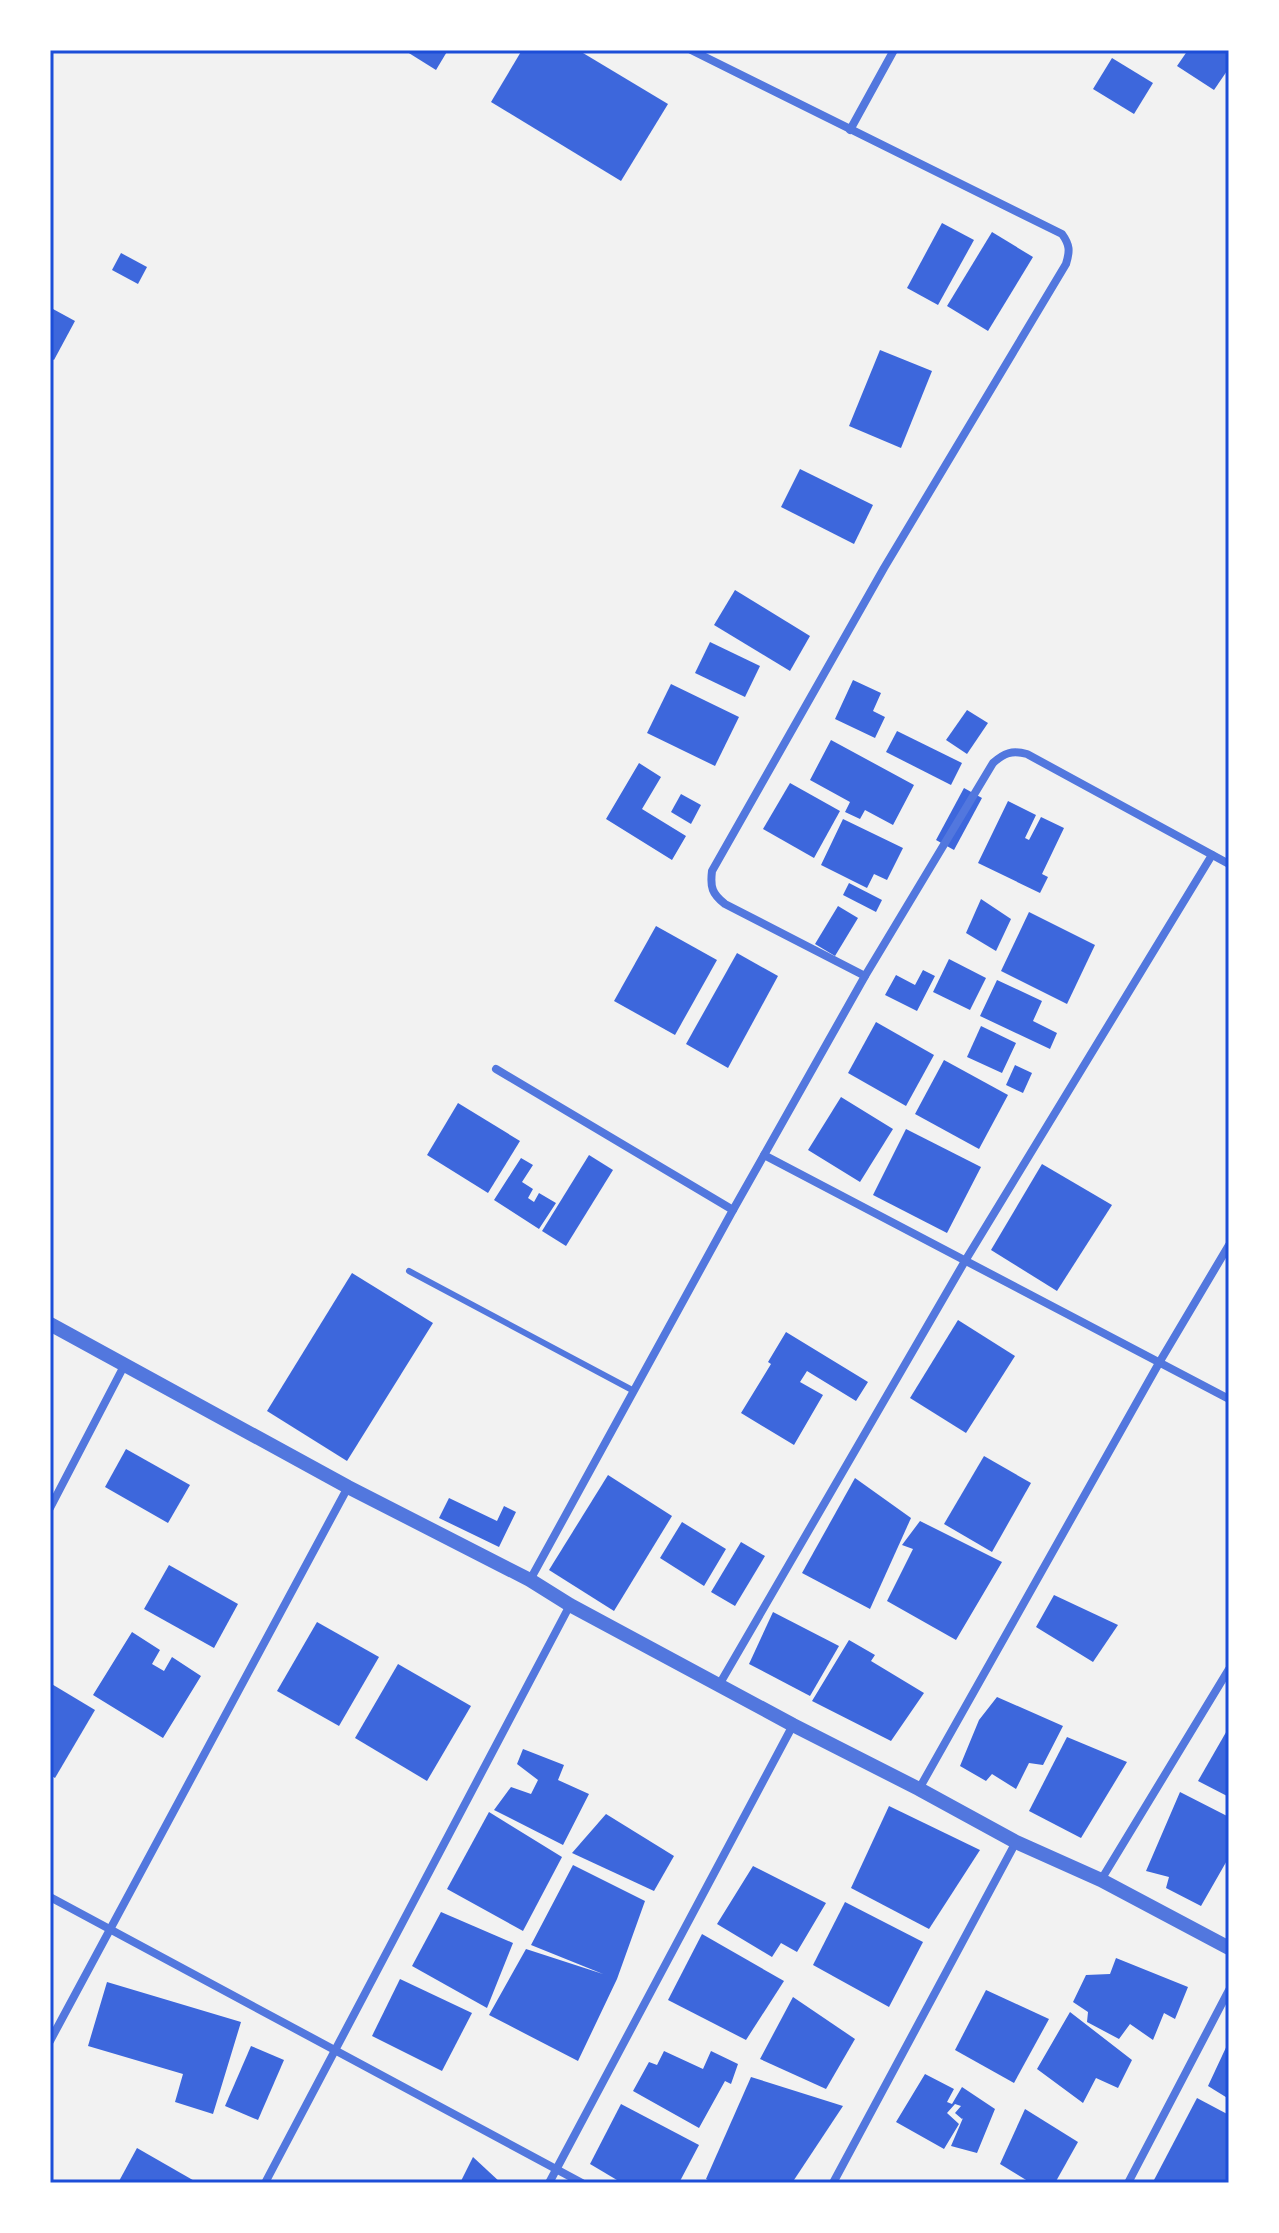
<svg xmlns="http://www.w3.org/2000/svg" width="1279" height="2233" viewBox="0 0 1279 2233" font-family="Jost,sans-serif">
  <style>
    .building { fill: #3d67dc }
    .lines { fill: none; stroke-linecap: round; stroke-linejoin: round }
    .service { stroke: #5277de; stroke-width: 6 }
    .minor { stroke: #5277de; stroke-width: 8 }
    .tertiary { stroke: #5277de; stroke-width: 14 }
    .neatline { fill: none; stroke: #1d4ed8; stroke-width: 3 }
  </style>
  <rect width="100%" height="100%" fill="#f2f2f2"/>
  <g class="building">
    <path d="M 404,50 L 448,50 L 436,70 Z"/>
    <path d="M 522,50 L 578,50 L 668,104 L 621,181 L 491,102 Z"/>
    <path d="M 1188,50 L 1229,50 L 1229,68 L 1214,90 L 1177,66 Z"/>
    <path d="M 1112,58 L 1153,83 L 1134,114 L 1093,89 Z"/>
    <path d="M 942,223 L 974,240 L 938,305 L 907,288 Z"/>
    <path d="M 992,232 L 1033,257 L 988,331 L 947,306 Z"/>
    <path d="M 121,253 L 147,267 L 138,284 L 112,270 Z"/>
    <path d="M 53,309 L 75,321 L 54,360 L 50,358 L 50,314 Z"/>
    <path d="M 880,350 L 932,371 L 901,448 L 849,426 Z"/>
    <path d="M 800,469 L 873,505 L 854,544 L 781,507 Z"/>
    <path d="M 735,590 L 810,636 L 790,671 L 714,625 Z"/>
    <path d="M 710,642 L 760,666 L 745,697 L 695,673 Z"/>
    <path d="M 853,680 L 881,693 L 873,711 L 885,717 L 875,738 L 835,719 Z"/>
    <path d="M 671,684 L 739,717 L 715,766 L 647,733 Z"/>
    <path d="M 967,710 L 988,723 L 967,754 L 946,740 Z"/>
    <path d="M 897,731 L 962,763 L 951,785 L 886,752 Z"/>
    <path d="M 831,740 L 914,785 L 893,825 L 865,810 L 860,819 L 845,812 L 850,802 L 810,780 Z"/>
    <path d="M 639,763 L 661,777 L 642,809 L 686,836 L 672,860 L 606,819 Z"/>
    <path d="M 790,783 L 840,811 L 814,858 L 763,829 Z"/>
    <path d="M 964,788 L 982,798 L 954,850 L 936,840 Z"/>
    <path d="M 681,794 L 701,805 L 691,824 L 671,812 Z"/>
    <path d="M 1008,801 L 1036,815 L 1025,838 L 1029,840 L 1041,817 L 1064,828 L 1042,874 L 1048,877 L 1040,893 L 978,863 Z"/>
    <path d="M 843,819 L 903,848 L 887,880 L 874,874 L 867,888 L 821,865 Z"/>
    <path d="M 849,883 L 882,900 L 876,912 L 843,895 Z"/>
    <path d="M 981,899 L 1011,919 L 996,951 L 966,933 Z"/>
    <path d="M 838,906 L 858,918 L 835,956 L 815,944 Z"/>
    <path d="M 1029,912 L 1095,945 L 1067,1004 L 1001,971 Z"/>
    <path d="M 656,926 L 717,960 L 675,1035 L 614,1001 Z"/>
    <path d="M 737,953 L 778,976 L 728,1068 L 686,1044 Z"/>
    <path d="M 949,959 L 986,978 L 970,1010 L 933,992 Z"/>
    <path d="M 923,970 L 935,976 L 917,1011 L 885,995 L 896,975 L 915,985 Z"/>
    <path d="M 997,980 L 1042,1001 L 1033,1021 L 1057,1033 L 1050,1049 L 980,1016 Z"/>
    <path d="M 876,1022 L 934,1055 L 906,1106 L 848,1073 Z"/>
    <path d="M 981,1026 L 1016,1043 L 1002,1073 L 967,1057 Z"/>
    <path d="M 944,1060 L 1008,1095 L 979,1149 L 915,1114 Z"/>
    <path d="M 1015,1065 L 1032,1073 L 1023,1093 L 1006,1085 Z"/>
    <path d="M 841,1097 L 893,1129 L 860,1182 L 808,1150 Z"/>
    <path d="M 458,1103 L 520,1141 L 488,1193 L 427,1155 Z"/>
    <path d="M 906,1129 L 981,1167 L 947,1233 L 873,1195 Z"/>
    <path d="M 589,1155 L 613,1170 L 566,1246 L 542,1231 Z"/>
    <path d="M 521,1158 L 533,1165 L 522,1182 L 533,1189 L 528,1198 L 534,1202 L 539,1193 L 556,1203 L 539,1229 L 494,1200 Z"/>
    <path d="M 1042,1164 L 1112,1205 L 1057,1291 L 991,1250 Z"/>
    <path d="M 352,1273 L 433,1323 L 347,1461 L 267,1411 Z"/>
    <path d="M 958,1320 L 1015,1356 L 966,1433 L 910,1398 Z"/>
    <path d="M 786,1332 L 868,1382 L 856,1401 L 807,1371 L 800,1382 L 823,1395 L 794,1445 L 741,1413 L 771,1364 L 768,1362 Z"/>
    <path d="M 126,1449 L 190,1485 L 168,1523 L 105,1487 Z"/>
    <path d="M 984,1456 L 1031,1483 L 992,1552 L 944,1524 Z"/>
    <path d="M 608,1475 L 672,1516 L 614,1611 L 549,1570 Z"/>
    <path d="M 855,1478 L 911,1518 L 870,1609 L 802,1573 Z"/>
    <path d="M 449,1498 L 497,1521 L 504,1506 L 516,1512 L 499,1547 L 439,1518 Z"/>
    <path d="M 920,1521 L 1002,1562 L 956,1640 L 887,1601 L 913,1549 L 902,1545 Z"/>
    <path d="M 682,1522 L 726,1549 L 704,1586 L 660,1558 Z"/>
    <path d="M 741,1542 L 765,1556 L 735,1606 L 711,1592 Z"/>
    <path d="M 169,1565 L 238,1604 L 214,1648 L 144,1609 Z"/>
    <path d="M 1054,1595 L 1118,1625 L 1093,1662 L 1036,1627 Z"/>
    <path d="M 773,1612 L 839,1646 L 810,1696 L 749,1664 Z"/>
    <path d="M 317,1622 L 379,1657 L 339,1726 L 277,1691 Z"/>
    <path d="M 132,1632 L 160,1650 L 152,1664 L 164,1671 L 172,1657 L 201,1676 L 163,1738 L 93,1695 Z"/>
    <path d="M 849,1640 L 875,1655 L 871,1661 L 924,1693 L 891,1741 L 812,1701 Z"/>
    <path d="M 398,1664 L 471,1706 L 427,1781 L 355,1738 Z"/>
    <path d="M 50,1683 L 95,1710 L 55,1778 L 50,1775 Z"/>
    <path d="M 997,1697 L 1063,1726 L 1043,1765 L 1029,1763 L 1016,1789 L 992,1774 L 986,1781 L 960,1766 L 979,1720 Z"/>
    <path d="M 1229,1727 L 1229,1797 L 1198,1781 Z"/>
    <path d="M 1067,1737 L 1127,1762 L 1081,1838 L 1029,1811 Z"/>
    <path d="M 523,1749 L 564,1765 L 558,1780 L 589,1794 L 563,1845 L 494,1810 L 511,1787 L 531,1794 L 538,1780 L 517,1764 Z"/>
    <path d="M 1180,1792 L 1229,1817 L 1229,1857 L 1201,1906 L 1166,1888 L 1169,1877 L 1146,1871 Z"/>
    <path d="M 889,1806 L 980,1850 L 929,1929 L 851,1888 Z"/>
    <path d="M 489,1812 L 562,1857 L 523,1931 L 447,1889 Z"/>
    <path d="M 606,1814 L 674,1856 L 654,1891 L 572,1853 Z"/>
    <path d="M 573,1865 L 645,1901 L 617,1979 L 578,2061 L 489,2015 L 526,1949 L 603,1974 L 531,1945 Z"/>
    <path d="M 753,1866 L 826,1903 L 797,1952 L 781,1943 L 772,1957 L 717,1924 Z"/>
    <path d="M 845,1902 L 923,1942 L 889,2007 L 813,1965 Z"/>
    <path d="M 441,1912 L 513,1943 L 487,2008 L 412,1966 Z"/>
    <path d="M 702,1934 L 784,1981 L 746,2040 L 668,2000 Z"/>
    <path d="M 1116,1958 L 1188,1987 L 1175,2019 L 1164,2013 L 1153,2040 L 1130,2024 L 1119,2039 L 1087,2022 L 1088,2012 L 1073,2002 L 1086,1975 L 1110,1974 Z"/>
    <path d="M 400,1979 L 472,2013 L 442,2071 L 372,2036 Z"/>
    <path d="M 107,1982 L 241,2022 L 213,2114 L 175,2102 L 183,2074 L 88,2046 Z"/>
    <path d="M 986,1990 L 1049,2019 L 1014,2083 L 955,2050 Z"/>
    <path d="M 793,1997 L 855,2039 L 826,2089 L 760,2059 Z"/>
    <path d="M 1070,2012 L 1132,2060 L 1118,2088 L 1096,2078 L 1083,2103 L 1037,2069 Z"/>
    <path d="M 1229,2041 L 1229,2099 L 1208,2086 Z"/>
    <path d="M 251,2046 L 284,2060 L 258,2120 L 225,2106 Z"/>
    <path d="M 664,2051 L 703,2069 L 711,2051 L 738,2064 L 731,2084 L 725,2081 L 699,2128 L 633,2091 L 649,2062 L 657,2065 Z"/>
    <path d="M 925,2074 L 954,2089 L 947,2102 L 952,2104 L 962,2087 L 995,2109 L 977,2153 L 951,2146 L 963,2118 L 962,2119 L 955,2113 L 961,2106 L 955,2104 L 947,2113 L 959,2124 L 944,2149 L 896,2122 Z"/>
    <path d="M 751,2077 L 843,2106 L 792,2183 L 713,2183 L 706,2179 Z"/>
    <path d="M 1197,2098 L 1229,2115 L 1229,2183 L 1160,2183 L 1154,2180 Z"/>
    <path d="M 621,2104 L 699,2145 L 679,2183 L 622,2183 L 590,2164 Z"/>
    <path d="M 1025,2109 L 1078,2142 L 1055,2183 L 1031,2183 L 1000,2164 Z"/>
    <path d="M 137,2148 L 198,2183 L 118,2183 Z"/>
    <path d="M 473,2157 L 501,2183 L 460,2183 Z"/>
  </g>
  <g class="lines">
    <path class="service" d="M 409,1271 L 634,1391"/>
    <g class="minor">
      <path d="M 691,50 L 1062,234 C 1070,245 1070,251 1066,264 L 884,568 L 712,871 C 710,887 712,894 725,904 L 865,976"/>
      <path d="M 850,130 L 894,50"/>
      <path d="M 496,1069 L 733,1210"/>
      <path d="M 764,1155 L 1229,1399"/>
      <path d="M 50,1508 L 125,1364"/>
      <path d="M 530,1580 L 733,1210 L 865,976 L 993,763 C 1004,753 1012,750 1027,754 L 1229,864"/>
      <path d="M 719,1685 L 965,1261 L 1212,855"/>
      <path d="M 919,1789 L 1159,1363 L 1229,1245"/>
      <path d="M 1101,1880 L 1229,1669"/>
      <path d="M 50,1897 L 582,2183"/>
      <path d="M 50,2041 L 348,1487"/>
      <path d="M 265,2183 L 570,1605"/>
      <path d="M 549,2183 L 793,1725"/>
      <path d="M 833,2183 L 1016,1842"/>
      <path d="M 1128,2183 L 1229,1990"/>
    </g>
    <path class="tertiary" d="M 50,1324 L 348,1487 L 530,1580 L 570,1605 L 793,1725 L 919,1789 L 1016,1842 L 1101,1880 L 1229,1948"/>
  </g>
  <rect width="1279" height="2233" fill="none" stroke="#ffffff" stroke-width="104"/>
  <rect x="52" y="52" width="1175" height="2129" class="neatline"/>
</svg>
